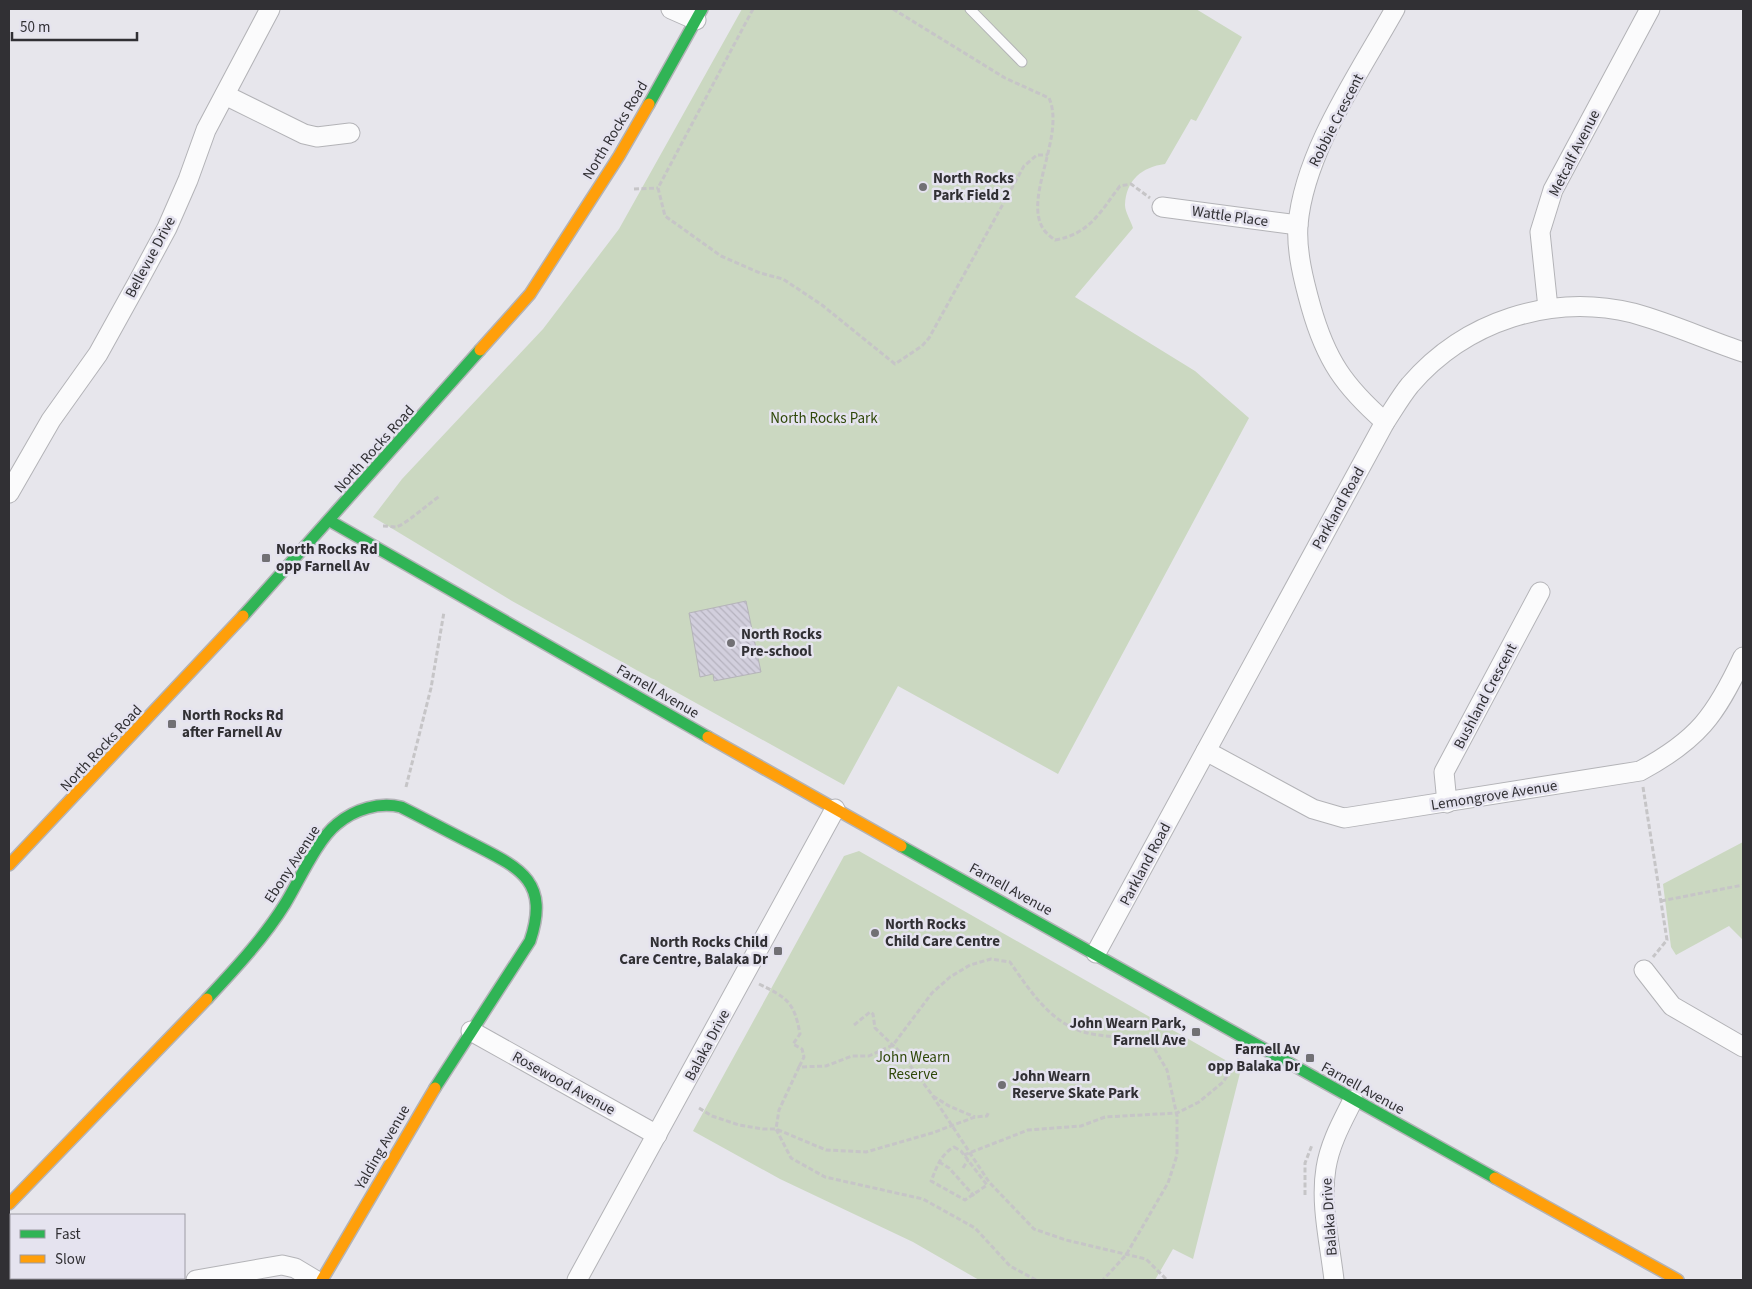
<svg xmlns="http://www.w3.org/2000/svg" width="1752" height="1289" viewBox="0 0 1752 1289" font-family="'Source Sans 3',sans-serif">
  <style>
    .green { fill: #cbd8c1 }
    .building { fill: url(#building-back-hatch); stroke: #b5b4b9 }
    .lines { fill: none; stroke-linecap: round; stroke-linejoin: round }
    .lane-casing { stroke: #b3b3b7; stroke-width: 11 }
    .street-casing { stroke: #b3b3b7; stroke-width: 21 }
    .fast-casing { stroke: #b3b3b7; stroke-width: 14 }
    .slow-casing { stroke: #b3b3b7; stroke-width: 14 }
    .path { stroke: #c6c5c7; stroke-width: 3; stroke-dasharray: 5 2.5; stroke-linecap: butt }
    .lane { stroke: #fbfbfc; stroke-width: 9 }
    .street { stroke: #fbfbfc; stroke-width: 19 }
    .fast { stroke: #30b455; stroke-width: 11 }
    .slow { stroke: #ff9f0a; stroke-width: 11 }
    .poi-dot { fill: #717074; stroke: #e5e3ef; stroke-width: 2 }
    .labels { text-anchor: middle; stroke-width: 5; stroke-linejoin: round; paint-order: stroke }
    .street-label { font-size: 15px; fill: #313034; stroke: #e5e3ef }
    .poi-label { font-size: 15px; font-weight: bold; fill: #313034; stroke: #e5e3ef; text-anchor: start }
    .park-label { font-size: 15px; fill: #2f4809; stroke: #e5e3ef }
  </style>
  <defs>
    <pattern id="building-back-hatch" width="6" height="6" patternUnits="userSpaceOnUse" patternTransform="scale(1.25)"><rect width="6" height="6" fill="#d2cfdd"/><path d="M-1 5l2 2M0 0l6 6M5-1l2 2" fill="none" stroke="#b5b2be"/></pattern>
  </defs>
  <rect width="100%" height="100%" fill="#e7e6ec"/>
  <g class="green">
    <path d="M 742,9 L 1196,9 L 1242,37 L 1196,121 L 1191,119 L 1165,164 C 1142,167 1126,180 1125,205 C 1125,212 1131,221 1133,228 L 1075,297 L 1195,371 L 1249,418 L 1058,774 L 898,686 L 844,785 L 512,601 L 373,517 L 402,479 L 543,329 L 619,229 Z"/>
    <path d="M 1743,842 L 1743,940 L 1729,926 L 1676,955 L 1671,947 L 1663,884 Z"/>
    <path d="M 859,851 L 1241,1069 L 1193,1259 L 1173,1249 L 1155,1280 L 979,1280 L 913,1242 L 780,1179 L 693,1131 L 844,856 Z"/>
  </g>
  <path class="building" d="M 746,601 L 761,672 L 714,681 L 713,674 L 700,677 L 689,613 Z"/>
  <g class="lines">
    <defs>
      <path id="lane" d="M 970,9 L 1022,62"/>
      <g id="street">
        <path d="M 671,9 L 696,20"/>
        <path d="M 225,95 L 304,134 L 317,137 L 350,133"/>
        <path d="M 1162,207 L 1298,225"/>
        <path d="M 1548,308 L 1540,232 L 1553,190 L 1650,9"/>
        <path d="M 1385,422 C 1344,386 1326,360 1311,307 C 1304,282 1296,251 1298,225 C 1304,152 1360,72 1395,9"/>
        <path d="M 9,493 L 51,420 L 98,354 L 139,280 L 167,228 L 188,180 L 206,130 L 270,9"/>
        <path d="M 1206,751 L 1313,809 L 1344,818 L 1640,771 C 1698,740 1716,715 1743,657"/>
        <path d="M 1447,803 L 1444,772 L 1540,592"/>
        <path d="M 1096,953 L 1385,422 C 1393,410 1401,396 1410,385 C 1465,321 1551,293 1633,313 C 1670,323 1707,340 1743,352"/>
        <path d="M 1644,970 L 1672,1006 L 1743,1047"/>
        <path d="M 471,1031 L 657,1135"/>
        <path d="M 196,1280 L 282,1265 L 295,1268 L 315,1280"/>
        <path d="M 577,1280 L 835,809"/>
        <path d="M 1334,1280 C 1330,1244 1320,1204 1326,1168 C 1330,1143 1342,1122 1353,1100"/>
      </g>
      <g id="fast">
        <path d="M 649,104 L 702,9"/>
        <path d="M 330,521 L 708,737"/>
        <path d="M 243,616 L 480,350"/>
        <path d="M 901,846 L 1495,1178"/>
        <path d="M 207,999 C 234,970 264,938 285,904 C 299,881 317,840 337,824 C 355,809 379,802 401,807 C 425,819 449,832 473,844 C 520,868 550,881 530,941 L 435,1088"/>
      </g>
      <g id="slow">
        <path d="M 480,350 L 530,294 L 619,156 L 649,104"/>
        <path d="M 708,737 L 901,846"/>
        <path d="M 9,865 L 243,616"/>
        <path d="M 1495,1178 L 1678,1280"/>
        <path d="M 9,1204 L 207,999"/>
        <path d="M 322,1280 L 435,1088"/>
      </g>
    </defs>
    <use href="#lane" class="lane-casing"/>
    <use href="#street" class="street-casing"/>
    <use href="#fast" class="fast-casing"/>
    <use href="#slow" class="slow-casing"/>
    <g class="path">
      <path d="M 753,9 L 658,188 L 665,216 L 721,256 L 760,273 L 783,279 L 822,305 L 895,364 L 922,346 L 929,338 L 1024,166 L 1037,155 L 1048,155"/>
      <path d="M 893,9 L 1005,78 L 1049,98 C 1066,136 1022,199 1044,230 C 1047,234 1051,237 1055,240 C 1090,234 1100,212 1120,186 L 1131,184 L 1150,198"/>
      <path d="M 634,189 L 658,188"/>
      <path d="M 383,526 C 387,526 392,527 396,527 C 405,525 429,503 440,496"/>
      <path d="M 406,787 L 431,688 L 444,612"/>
      <path d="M 1643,787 L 1667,940 L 1653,957"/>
      <path d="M 1661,901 L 1743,885"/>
      <path d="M 759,984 C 787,998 794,1001 800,1034 L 793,1044 L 802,1049 L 804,1057 L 799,1067"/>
      <path d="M 854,1025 L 870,1012 L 873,1014 L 875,1028 L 900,1052 L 930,1092 L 989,1182 L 1034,1229 L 1066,1240 L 1146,1259 L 1167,1280"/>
      <path d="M 933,1096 L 949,1106 L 975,1117"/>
      <path d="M 699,1108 L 712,1116 L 739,1125 L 763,1129 L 776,1129 L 826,1150 L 866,1152 L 932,1133 L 975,1117 L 987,1116 L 989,1111"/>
      <path d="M 954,1147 L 961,1151 L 987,1185 L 965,1200 L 931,1181 C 937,1167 940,1155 954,1147 Z"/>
      <path d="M 964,1155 L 1028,1130 L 1081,1126 L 1105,1117 L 1177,1113 L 1199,1102 L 1223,1082 L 1239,1059"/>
      <path d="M 939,1162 L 949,1168 L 974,1196"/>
      <path d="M 963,1168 L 968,1160"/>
      <path d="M 1305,1195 L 1305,1163 L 1312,1145"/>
      <path d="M 1036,1280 L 1010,1266 L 975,1228 L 923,1199 L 825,1177 L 791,1158 L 776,1129 L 779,1110 L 799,1067 L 826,1066 L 852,1056 L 869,1056 L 893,1045 L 932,993 L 950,977 L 970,965 L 991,959 L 1010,962 C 1028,988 1048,1019 1078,1030 C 1101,1039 1128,1035 1151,1043 L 1167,1070 L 1177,1116 L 1177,1155 L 1168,1183 L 1126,1255 L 1103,1280"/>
    </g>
    <use href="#lane" class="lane"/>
    <use href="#street" class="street"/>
    <use href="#fast" class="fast"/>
    <use href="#slow" class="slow"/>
  </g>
  <g class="poi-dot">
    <circle cx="923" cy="187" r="5"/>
    <rect x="261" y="553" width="10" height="10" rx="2.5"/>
    <circle cx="731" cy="643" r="5"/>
    <rect x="167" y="719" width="10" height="10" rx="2.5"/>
    <circle cx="875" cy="933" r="5"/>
    <rect x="773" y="946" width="10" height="10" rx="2.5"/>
    <rect x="1191" y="1027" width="10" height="10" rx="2.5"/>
    <rect x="1305" y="1053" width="10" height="10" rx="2.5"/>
    <circle cx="1002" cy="1085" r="5"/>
  </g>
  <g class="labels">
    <g class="street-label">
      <text transform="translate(1336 120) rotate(-63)" y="5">Robbie Crescent</text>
      <text transform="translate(615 130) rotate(-59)" y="5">North Rocks Road</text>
      <text transform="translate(1574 153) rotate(-63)" y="5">Metcalf Avenue</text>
      <text transform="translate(1230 216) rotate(8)" y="5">Wattle Place</text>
      <text transform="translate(150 257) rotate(-62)" y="5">Bellevue Drive</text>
      <text transform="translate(374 449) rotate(-48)" y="5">North Rocks Road</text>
      <text transform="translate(1338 508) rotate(-61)" y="5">Parkland Road</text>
      <text transform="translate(658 691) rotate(30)" y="5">Farnell Avenue</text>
      <text transform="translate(1485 696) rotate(-62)" y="5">Bushland Crescent</text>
      <text transform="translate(101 748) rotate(-47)" y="5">North Rocks Road</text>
      <text transform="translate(1494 795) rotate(-9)" y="5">Lemongrove Avenue</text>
      <text transform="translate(292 864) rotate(-57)" y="5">Ebony Avenue</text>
      <text transform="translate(1145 864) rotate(-62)" y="5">Parkland Road</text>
      <text transform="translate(1011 889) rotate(29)" y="5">Farnell Avenue</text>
      <text transform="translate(707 1045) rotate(-62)" y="5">Balaka Drive</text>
      <text transform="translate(564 1083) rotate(29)" y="5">Rosewood Avenue</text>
      <text transform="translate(1363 1088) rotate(29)" y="5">Farnell Avenue</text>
      <text transform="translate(382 1147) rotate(-60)" y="5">Yalding Avenue</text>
      <text transform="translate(1329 1217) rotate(-94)" y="5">Balaka Drive</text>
    </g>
    <g class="poi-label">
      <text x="933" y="183">North Rocks<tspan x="933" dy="17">Park Field 2</tspan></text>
      <text x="276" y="554">North Rocks Rd<tspan x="276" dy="17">opp Farnell Av</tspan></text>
      <text x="741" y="639">North Rocks<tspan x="741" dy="17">Pre-school</tspan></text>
      <text x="182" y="720">North Rocks Rd<tspan x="182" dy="17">after Farnell Av</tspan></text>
      <text x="885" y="929">North Rocks<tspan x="885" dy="17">Child Care Centre</tspan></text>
      <text x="768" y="947" text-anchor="end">North Rocks Child<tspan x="768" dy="17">Care Centre, Balaka Dr</tspan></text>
      <text x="1186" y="1028" text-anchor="end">John Wearn Park,<tspan x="1186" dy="17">Farnell Ave</tspan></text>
      <text x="1300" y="1054" text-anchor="end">Farnell Av<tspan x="1300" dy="17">opp Balaka Dr</tspan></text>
      <text x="1012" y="1081">John Wearn<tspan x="1012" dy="17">Reserve Skate Park</tspan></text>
    </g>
    <g class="park-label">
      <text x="824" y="423">North Rocks Park</text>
      <text x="913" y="1062">John Wearn<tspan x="913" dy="17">Reserve</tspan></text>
    </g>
  </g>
  <rect width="1752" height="1289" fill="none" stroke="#313034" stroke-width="20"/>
  <rect x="10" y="1214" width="175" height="65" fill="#e5e3ef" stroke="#9d9ba4"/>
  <rect x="20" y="1230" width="25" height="8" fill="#30b455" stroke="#9d9ba4"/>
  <text x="55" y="1239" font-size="15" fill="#313034">Fast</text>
  <rect x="20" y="1255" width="25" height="8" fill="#ff9f0a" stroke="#9d9ba4"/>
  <text x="55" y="1264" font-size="15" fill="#313034">Slow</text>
  <path d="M12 32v8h125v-8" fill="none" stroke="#313034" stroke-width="2.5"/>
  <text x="20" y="32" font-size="15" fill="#313034" stroke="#e5e3ef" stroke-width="4" paint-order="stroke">50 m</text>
</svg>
